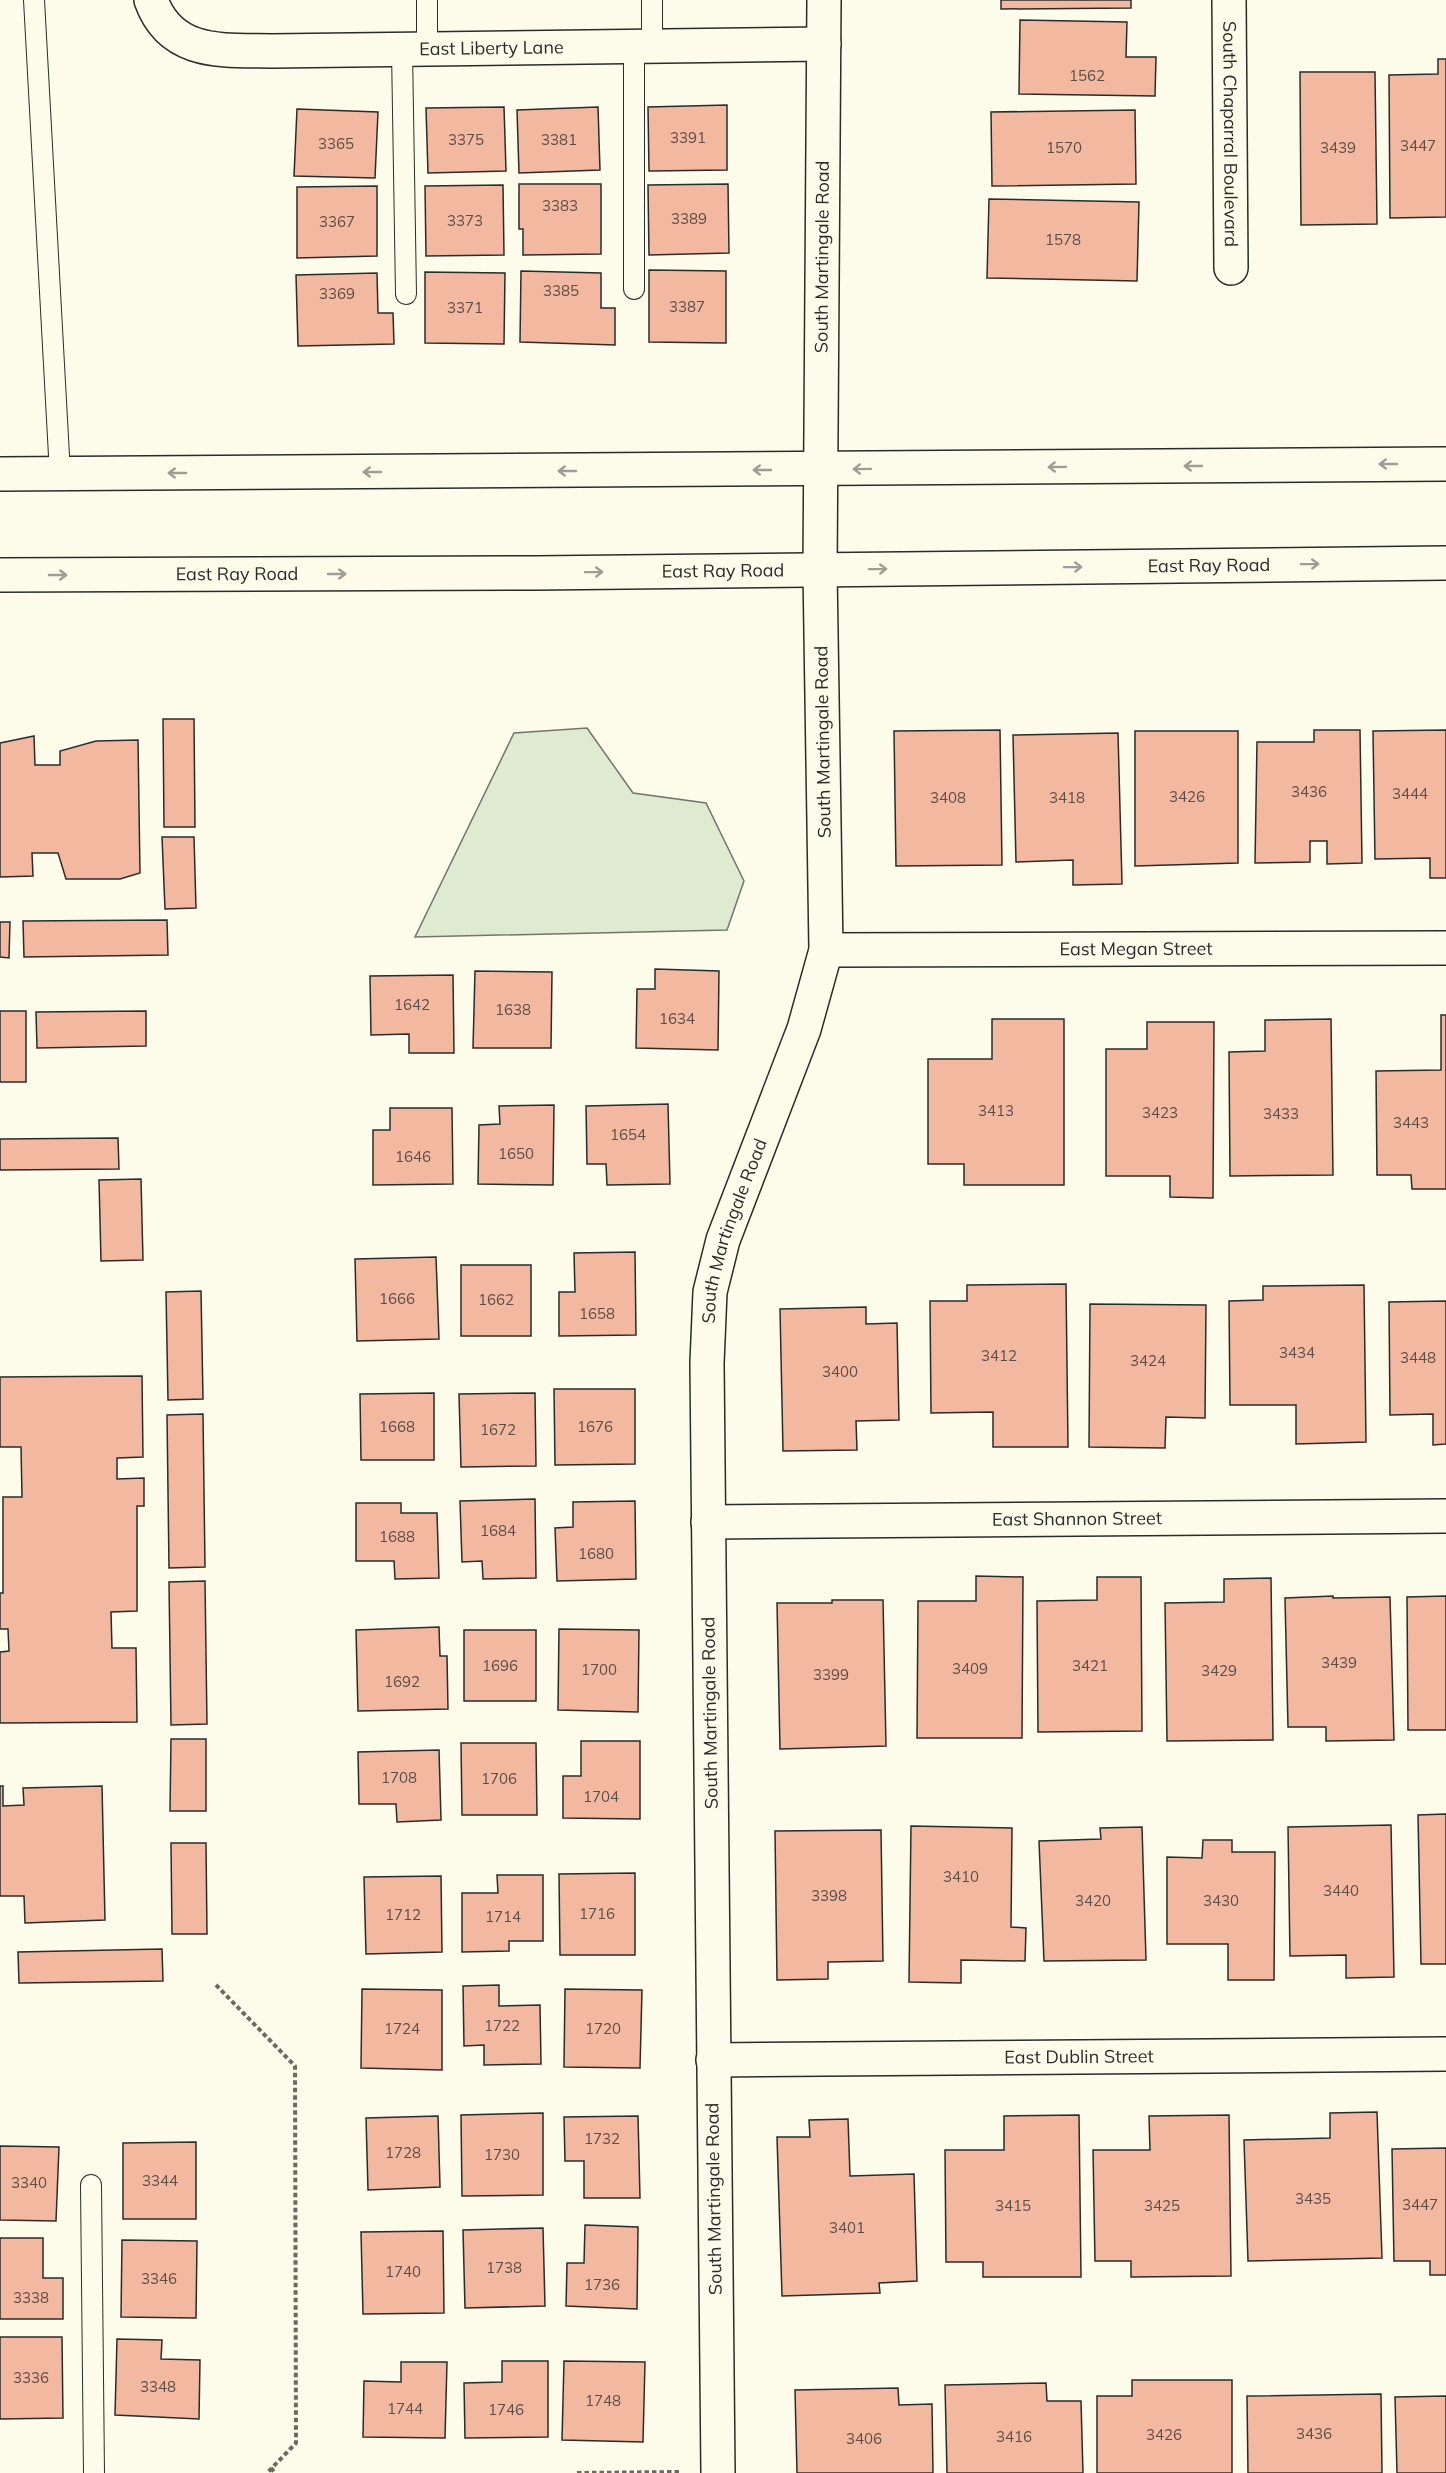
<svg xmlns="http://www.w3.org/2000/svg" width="1446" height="2473" viewBox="0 0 1446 2473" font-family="Mulish,sans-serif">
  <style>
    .green { fill: #deebd1; stroke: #74746e; stroke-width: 1.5 }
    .building { fill: #f2b8a0; stroke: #2b2b2b; stroke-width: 1.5 }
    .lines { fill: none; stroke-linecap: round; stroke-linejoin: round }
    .lane-casing { stroke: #2b2b2b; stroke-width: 22 }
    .street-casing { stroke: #2b2b2b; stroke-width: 36 }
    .primary-casing { stroke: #2b2b2b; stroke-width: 36 }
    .path { stroke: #6a6964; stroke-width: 4; stroke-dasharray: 4.5 3; stroke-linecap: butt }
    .lane { stroke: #fdfbea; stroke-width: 20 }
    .street { stroke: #fdfbea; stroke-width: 33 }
    .primary { stroke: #fdfbea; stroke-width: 33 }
    .oneway { stroke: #9e9d94 }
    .labels { text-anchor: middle; stroke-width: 4.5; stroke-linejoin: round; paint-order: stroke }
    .number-label { font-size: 15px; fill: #5d4e48 }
    .street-label { font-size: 18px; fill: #2b2b2b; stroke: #fdfbea }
  </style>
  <rect width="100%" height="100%" fill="#fdfbea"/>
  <path class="green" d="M 587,728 L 633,793 L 706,803 L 744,881 L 727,930 L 415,937 L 514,733 Z"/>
  <g class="building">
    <path d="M 1001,0 L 1131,0 L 1131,8 L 1001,9 Z"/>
    <path d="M 1020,20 L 1127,22 L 1126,57 L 1156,57 L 1155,96 L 1019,94 Z"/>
    <path d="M 1438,59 L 1446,59 L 1446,217 L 1390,218 L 1389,75 L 1438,74 Z"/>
    <path d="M 1300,72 L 1375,72 L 1377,224 L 1301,225 Z"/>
    <path d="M 727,105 L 727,170 L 649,171 L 648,107 Z"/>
    <path d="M 504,107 L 506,171 L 428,173 L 426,108 Z"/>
    <path d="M 598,107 L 600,170 L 519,173 L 517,110 Z"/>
    <path d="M 297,109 L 378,112 L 375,178 L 294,176 Z"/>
    <path d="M 1135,110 L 1136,184 L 992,186 L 991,112 Z"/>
    <path d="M 519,184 L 601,184 L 601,254 L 523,255 L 523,229 L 519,229 Z"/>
    <path d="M 728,184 L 729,253 L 649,255 L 648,185 Z"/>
    <path d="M 503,185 L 504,255 L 426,256 L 425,186 Z"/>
    <path d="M 377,186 L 377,256 L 297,258 L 297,187 Z"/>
    <path d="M 989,199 L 1139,202 L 1137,281 L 987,278 Z"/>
    <path d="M 649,270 L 726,271 L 726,343 L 649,342 Z"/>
    <path d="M 521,271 L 601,273 L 601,308 L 615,308 L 615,345 L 520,342 Z"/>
    <path d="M 425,272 L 505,273 L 504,344 L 425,343 Z"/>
    <path d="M 377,273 L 378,313 L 393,313 L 394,344 L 298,346 L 296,275 Z"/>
    <path d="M 163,719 L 194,719 L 195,827 L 164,827 Z"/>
    <path d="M 1000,730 L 1002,865 L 896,866 L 894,731 Z"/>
    <path d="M 1314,730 L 1360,730 L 1362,863 L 1327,864 L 1327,841 L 1310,841 L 1310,862 L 1255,863 L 1257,742 L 1314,742 Z"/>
    <path d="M 1446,730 L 1446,878 L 1430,878 L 1430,858 L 1375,859 L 1373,731 Z"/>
    <path d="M 1135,731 L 1238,731 L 1238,863 L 1135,866 Z"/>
    <path d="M 1118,733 L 1122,884 L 1073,885 L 1073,860 L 1016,862 L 1013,735 Z"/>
    <path d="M 34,736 L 35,765 L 60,765 L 60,751 L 96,741 L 138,740 L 140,873 L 120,879 L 66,879 L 58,853 L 32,853 L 33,876 L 0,877 L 0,743 Z"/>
    <path d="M 162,837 L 194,837 L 196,908 L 165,909 Z"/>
    <path d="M 167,920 L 168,955 L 24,957 L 23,921 Z"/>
    <path d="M 0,922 L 10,922 L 9,958 L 0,957 Z"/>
    <path d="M 655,969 L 719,971 L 718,1050 L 636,1048 L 637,989 L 655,989 Z"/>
    <path d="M 475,971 L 552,972 L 551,1048 L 473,1048 Z"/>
    <path d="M 453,975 L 454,1053 L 409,1053 L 409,1034 L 371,1035 L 370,976 Z"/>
    <rect x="0" y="1011" width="26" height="71"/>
    <path d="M 146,1011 L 146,1046 L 37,1048 L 36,1012 Z"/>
    <path d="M 1441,1015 L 1446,1015 L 1446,1189 L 1412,1189 L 1411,1175 L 1377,1175 L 1376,1071 L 1441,1070 Z"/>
    <path d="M 992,1019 L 1064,1019 L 1064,1185 L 964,1185 L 964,1164 L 928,1164 L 928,1059 L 992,1059 Z"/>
    <path d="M 1331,1019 L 1333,1175 L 1230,1176 L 1229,1052 L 1265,1051 L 1265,1020 Z"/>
    <path d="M 1147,1022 L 1214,1022 L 1213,1198 L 1170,1197 L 1170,1176 L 1106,1176 L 1106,1049 L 1147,1049 Z"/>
    <path d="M 668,1104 L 670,1184 L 607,1185 L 606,1164 L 587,1164 L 586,1106 Z"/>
    <path d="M 554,1105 L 553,1185 L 478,1184 L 479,1125 L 500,1124 L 499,1106 Z"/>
    <path d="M 390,1108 L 452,1108 L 453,1184 L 373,1185 L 373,1130 L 390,1130 Z"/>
    <path d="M 118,1138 L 119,1169 L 0,1170 L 0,1139 Z"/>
    <path d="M 141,1179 L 143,1260 L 101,1261 L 99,1180 Z"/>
    <path d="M 635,1252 L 636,1335 L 559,1336 L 559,1292 L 575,1292 L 574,1253 Z"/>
    <path d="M 436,1257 L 439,1339 L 357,1341 L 355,1259 Z"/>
    <rect x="461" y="1265" width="70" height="71"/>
    <path d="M 1066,1284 L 1068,1447 L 993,1447 L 993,1412 L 931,1413 L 930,1301 L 967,1301 L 967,1285 Z"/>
    <path d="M 1364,1285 L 1366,1442 L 1296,1444 L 1296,1405 L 1230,1405 L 1229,1301 L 1263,1300 L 1263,1286 Z"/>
    <path d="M 201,1291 L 203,1399 L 168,1400 L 166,1292 Z"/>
    <path d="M 1446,1301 L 1446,1444 L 1433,1445 L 1433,1414 L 1390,1415 L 1389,1302 Z"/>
    <path d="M 1090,1304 L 1206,1305 L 1205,1418 L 1166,1417 L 1165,1448 L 1089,1447 Z"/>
    <path d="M 866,1307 L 866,1324 L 897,1323 L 899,1420 L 856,1421 L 857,1450 L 783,1451 L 780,1309 Z"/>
    <path d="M 142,1376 L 143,1457 L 117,1458 L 117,1479 L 144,1478 L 144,1506 L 137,1506 L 137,1611 L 111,1612 L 112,1648 L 136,1648 L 137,1722 L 0,1723 L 0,1652 L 9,1651 L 8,1629 L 0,1629 L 0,1593 L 3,1593 L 3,1497 L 22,1497 L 21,1447 L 0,1447 L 0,1377 Z"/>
    <path d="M 554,1389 L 635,1389 L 635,1464 L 555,1465 Z"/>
    <path d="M 434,1393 L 434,1460 L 361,1460 L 360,1394 Z"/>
    <path d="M 535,1393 L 536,1466 L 461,1467 L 459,1394 Z"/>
    <path d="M 203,1414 L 205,1567 L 169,1568 L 167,1415 Z"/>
    <path d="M 535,1499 L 536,1578 L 483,1579 L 482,1561 L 462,1562 L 460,1501 Z"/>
    <path d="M 635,1501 L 636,1579 L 557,1581 L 555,1528 L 573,1527 L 573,1502 Z"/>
    <path d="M 356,1503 L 401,1503 L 401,1513 L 437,1513 L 439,1578 L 395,1579 L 394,1561 L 356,1561 Z"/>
    <path d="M 976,1576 L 1023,1577 L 1022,1738 L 917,1738 L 918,1601 L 976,1601 Z"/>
    <path d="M 1097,1577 L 1141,1577 L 1142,1731 L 1038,1732 L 1037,1601 L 1097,1600 Z"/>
    <path d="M 1271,1578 L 1273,1740 L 1167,1741 L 1165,1603 L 1224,1602 L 1224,1579 Z"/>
    <path d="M 205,1581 L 207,1724 L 171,1725 L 169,1582 Z"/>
    <path d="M 1333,1596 L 1333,1598 L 1390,1597 L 1394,1740 L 1326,1741 L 1326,1727 L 1288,1727 L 1285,1598 Z"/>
    <path d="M 1446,1596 L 1446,1730 L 1408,1730 L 1407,1597 Z"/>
    <path d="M 832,1600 L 883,1600 L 886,1746 L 780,1749 L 777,1603 L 832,1603 Z"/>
    <path d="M 439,1627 L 440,1656 L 447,1656 L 448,1709 L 358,1711 L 356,1630 Z"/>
    <path d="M 559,1629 L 639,1630 L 638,1712 L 558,1710 Z"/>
    <rect x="464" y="1630" width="72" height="71"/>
    <path d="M 171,1739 L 206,1739 L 206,1811 L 170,1811 Z"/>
    <path d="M 581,1741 L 640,1741 L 640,1819 L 563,1818 L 563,1776 L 581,1776 Z"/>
    <path d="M 461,1743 L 536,1743 L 537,1815 L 462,1815 Z"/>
    <path d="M 439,1750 L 441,1820 L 397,1822 L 396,1804 L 359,1804 L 358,1752 Z"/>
    <path d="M 0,1786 L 3,1786 L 3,1806 L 24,1805 L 23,1788 L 102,1786 L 105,1920 L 25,1923 L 24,1896 L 0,1896 Z"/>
    <path d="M 1446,1814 L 1446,1964 L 1421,1964 L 1418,1815 Z"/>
    <path d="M 1391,1825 L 1394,1977 L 1346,1978 L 1346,1955 L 1290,1956 L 1288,1827 Z"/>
    <path d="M 911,1826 L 1012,1828 L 1011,1927 L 1026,1928 L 1025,1961 L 961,1960 L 961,1983 L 909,1982 Z"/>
    <path d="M 1142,1827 L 1146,1960 L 1044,1961 L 1039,1841 L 1101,1839 L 1100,1828 Z"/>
    <path d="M 881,1830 L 883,1961 L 828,1962 L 828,1979 L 777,1980 L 775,1831 Z"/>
    <path d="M 1203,1840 L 1232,1840 L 1232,1852 L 1275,1852 L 1274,1980 L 1228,1980 L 1228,1944 L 1167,1944 L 1167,1857 L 1202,1858 Z"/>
    <path d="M 171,1843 L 206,1843 L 207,1934 L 172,1934 Z"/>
    <path d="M 635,1873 L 635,1955 L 560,1955 L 559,1874 Z"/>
    <path d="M 497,1875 L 543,1875 L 543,1941 L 509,1941 L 509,1951 L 462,1952 L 462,1893 L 498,1893 Z"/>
    <path d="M 441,1876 L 442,1952 L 366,1954 L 364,1877 Z"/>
    <path d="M 162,1949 L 163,1981 L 19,1983 L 18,1952 Z"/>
    <path d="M 499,1985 L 499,2006 L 540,2005 L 541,2064 L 484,2065 L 484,2045 L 464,2046 L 463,1986 Z"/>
    <path d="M 362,1989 L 442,1990 L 442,2070 L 361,2068 Z"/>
    <path d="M 565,1989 L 642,1990 L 640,2068 L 564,2067 Z"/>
    <path d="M 1377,2112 L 1382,2258 L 1248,2261 L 1244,2140 L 1330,2138 L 1330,2113 Z"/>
    <path d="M 543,2113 L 543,2195 L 462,2196 L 461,2115 Z"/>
    <path d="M 1079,2115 L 1081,2277 L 983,2277 L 983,2262 L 946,2262 L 945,2150 L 1004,2150 L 1004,2116 Z"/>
    <path d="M 1229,2115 L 1231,2276 L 1131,2277 L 1131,2261 L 1095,2261 L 1093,2150 L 1150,2150 L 1149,2116 Z"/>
    <path d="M 438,2116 L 440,2187 L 368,2190 L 366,2118 Z"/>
    <path d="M 638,2116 L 640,2198 L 584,2198 L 584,2161 L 565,2161 L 564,2117 Z"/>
    <path d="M 848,2119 L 850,2176 L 914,2174 L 917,2281 L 879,2283 L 880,2293 L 782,2296 L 777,2137 L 810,2137 L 809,2120 Z"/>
    <path d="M 196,2142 L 196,2219 L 123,2219 L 123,2143 Z"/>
    <path d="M 0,2146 L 59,2147 L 56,2221 L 0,2220 Z"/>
    <path d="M 1446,2148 L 1446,2275 L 1430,2275 L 1430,2261 L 1394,2261 L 1392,2149 Z"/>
    <path d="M 585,2225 L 638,2227 L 637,2309 L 566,2306 L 567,2263 L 584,2263 Z"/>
    <path d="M 543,2228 L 545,2306 L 465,2308 L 463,2230 Z"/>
    <path d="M 443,2231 L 444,2313 L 363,2314 L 361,2232 Z"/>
    <path d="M 0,2238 L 43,2238 L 43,2278 L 63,2278 L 63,2319 L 0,2319 Z"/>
    <path d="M 122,2240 L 197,2241 L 196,2318 L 121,2317 Z"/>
    <path d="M 0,2337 L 62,2337 L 63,2418 L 0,2419 Z"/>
    <path d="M 117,2339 L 162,2340 L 161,2359 L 200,2360 L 199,2419 L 115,2415 Z"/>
    <path d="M 502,2361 L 548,2361 L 548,2437 L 465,2438 L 464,2383 L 502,2382 Z"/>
    <path d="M 564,2361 L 645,2362 L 643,2442 L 562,2440 Z"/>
    <path d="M 401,2362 L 447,2362 L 445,2438 L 363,2437 L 364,2381 L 401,2382 Z"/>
    <path d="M 1132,2380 L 1232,2380 L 1232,2473 L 1097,2473 L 1097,2396 L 1132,2396 Z"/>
    <path d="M 1046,2383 L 1047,2401 L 1081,2401 L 1083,2473 L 947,2473 L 945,2385 Z"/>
    <path d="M 898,2388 L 899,2405 L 932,2404 L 933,2473 L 797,2473 L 795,2390 Z"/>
    <path d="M 1381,2394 L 1382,2473 L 1248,2473 L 1247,2396 Z"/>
    <path d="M 1446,2396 L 1446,2473 L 1397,2473 L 1395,2397 Z"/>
  </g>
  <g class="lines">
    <defs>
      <g id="lane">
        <path d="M 34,0 L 60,474"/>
        <path d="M 427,0 L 427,49"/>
        <path d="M 652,0 L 652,46"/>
        <path d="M 634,47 L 634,289"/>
        <path d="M 402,50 L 406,294"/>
        <path d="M 91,2185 L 94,2473"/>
      </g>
      <g id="street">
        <path id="s1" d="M 151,0 C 171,56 223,50 272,51 L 824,44"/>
        <path id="s2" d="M 1229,0 L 1231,268"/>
        <path id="s3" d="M 826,950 L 1446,948"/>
        <path id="s4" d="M 708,1522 L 1446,1516"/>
        <path id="s5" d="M 713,2060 L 1446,2054"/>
        <path id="s6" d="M 718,2473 L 707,1363 L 710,1292 L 723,1240 L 804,1029 L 826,950 L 820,570 L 824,0"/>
      </g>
      <g id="primary">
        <path d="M 0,474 L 1446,464"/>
        <path id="s7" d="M 0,575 L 536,573 L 1446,563"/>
      </g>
    </defs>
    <use href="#lane" class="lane-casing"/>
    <use href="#street" class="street-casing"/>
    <use href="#primary" class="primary-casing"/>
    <g class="path">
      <path d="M 216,1985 L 295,2066 L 296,2443 L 267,2473"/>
      <path d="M 271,2468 L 275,2473"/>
      <path d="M 577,2473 L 679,2472"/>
    </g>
    <use href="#lane" class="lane"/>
    <use href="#street" class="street"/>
    <use href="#primary" class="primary"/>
  </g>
  <defs><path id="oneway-shaft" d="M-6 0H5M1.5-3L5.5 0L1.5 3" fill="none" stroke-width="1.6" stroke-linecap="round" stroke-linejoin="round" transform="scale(1.5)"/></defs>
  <g class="oneway">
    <use href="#oneway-shaft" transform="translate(1388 464) rotate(180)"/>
    <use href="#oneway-shaft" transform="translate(1193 466) rotate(180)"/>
    <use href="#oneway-shaft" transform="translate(1057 467) rotate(179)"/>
    <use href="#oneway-shaft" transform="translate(862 469) rotate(179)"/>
    <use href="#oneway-shaft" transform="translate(762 470) rotate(180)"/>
    <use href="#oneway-shaft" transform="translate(567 471) rotate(180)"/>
    <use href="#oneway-shaft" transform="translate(372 472) rotate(180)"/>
    <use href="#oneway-shaft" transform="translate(177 473) rotate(180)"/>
    <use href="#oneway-shaft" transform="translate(1310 564) rotate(-1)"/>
    <use href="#oneway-shaft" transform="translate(1073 567) rotate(-1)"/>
    <use href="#oneway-shaft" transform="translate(878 569) rotate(-1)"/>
    <use href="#oneway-shaft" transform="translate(594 572) rotate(-1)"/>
    <use href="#oneway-shaft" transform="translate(337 574)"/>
    <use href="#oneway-shaft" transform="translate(58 575)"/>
  </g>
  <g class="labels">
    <g class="number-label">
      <text x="1087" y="81">1562</text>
      <text x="688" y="143">3391</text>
      <text x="466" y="145">3375</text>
      <text x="559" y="145">3381</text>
      <text x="336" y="149">3365</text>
      <text x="1418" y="151">3447</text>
      <text x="1064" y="153">1570</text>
      <text x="1338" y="153">3439</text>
      <text x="560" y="211">3383</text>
      <text x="689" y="224">3389</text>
      <text x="465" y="226">3373</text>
      <text x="337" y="227">3367</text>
      <text x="1063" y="245">1578</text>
      <text x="561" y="296">3385</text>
      <text x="337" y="299">3369</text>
      <text x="687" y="312">3387</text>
      <text x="465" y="313">3371</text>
      <text x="1309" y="797">3436</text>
      <text x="1410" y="799">3444</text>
      <text x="1187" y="802">3426</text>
      <text x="948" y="803">3408</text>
      <text x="1067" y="803">3418</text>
      <text x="412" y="1010">1642</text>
      <text x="513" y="1015">1638</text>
      <text x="677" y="1024">1634</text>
      <text x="996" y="1116">3413</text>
      <text x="1160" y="1118">3423</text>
      <text x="1281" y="1119">3433</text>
      <text x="1411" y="1128">3443</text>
      <text x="628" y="1140">1654</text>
      <text x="516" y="1159">1650</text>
      <text x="413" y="1162">1646</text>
      <text x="397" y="1304">1666</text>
      <text x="496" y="1305">1662</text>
      <text x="597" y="1319">1658</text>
      <text x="1297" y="1358">3434</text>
      <text x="999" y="1361">3412</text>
      <text x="1418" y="1363">3448</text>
      <text x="1148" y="1366">3424</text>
      <text x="840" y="1377">3400</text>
      <text x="397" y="1432">1668</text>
      <text x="595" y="1432">1676</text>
      <text x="498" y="1435">1672</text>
      <text x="498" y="1536">1684</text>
      <text x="397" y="1542">1688</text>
      <text x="596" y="1559">1680</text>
      <text x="1339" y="1668">3439</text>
      <text x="500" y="1671">1696</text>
      <text x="1090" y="1671">3421</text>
      <text x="970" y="1674">3409</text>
      <text x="599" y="1675">1700</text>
      <text x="1219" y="1676">3429</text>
      <text x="831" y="1680">3399</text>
      <text x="402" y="1687">1692</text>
      <text x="399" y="1783">1708</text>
      <text x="499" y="1784">1706</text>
      <text x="601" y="1802">1704</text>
      <text x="961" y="1882">3410</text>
      <text x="1341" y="1896">3440</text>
      <text x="829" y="1901">3398</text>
      <text x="1093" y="1906">3420</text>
      <text x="1221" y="1906">3430</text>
      <text x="597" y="1919">1716</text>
      <text x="403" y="1920">1712</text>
      <text x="503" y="1922">1714</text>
      <text x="502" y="2031">1722</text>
      <text x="402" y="2034">1724</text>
      <text x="603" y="2034">1720</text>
      <text x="602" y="2144">1732</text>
      <text x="403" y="2158">1728</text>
      <text x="502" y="2160">1730</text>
      <text x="160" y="2186">3344</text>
      <text x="29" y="2188">3340</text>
      <text x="1313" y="2204">3435</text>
      <text x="1420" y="2210">3447</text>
      <text x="1013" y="2211">3415</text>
      <text x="1162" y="2211">3425</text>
      <text x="847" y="2233">3401</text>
      <text x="504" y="2273">1738</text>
      <text x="403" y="2277">1740</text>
      <text x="159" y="2284">3346</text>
      <text x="602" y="2290">1736</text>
      <text x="31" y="2303">3338</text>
      <text x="31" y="2383">3336</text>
      <text x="158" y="2392">3348</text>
      <text x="603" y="2406">1748</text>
      <text x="405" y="2414">1744</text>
      <text x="506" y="2415">1746</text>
      <text x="1314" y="2439">3436</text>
      <text x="1164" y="2440">3426</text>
      <text x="1014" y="2442">3416</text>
      <text x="864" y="2444">3406</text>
    </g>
    <g class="street-label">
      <text dy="6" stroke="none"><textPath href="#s1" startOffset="362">East Liberty Lane</textPath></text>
      <text dy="6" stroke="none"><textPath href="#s2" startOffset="134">South Chaparral Boulevard</textPath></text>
      <text dy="6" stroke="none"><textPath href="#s6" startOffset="2236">South Martingale Road</textPath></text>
      <text dy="6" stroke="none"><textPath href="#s7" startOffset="1209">East Ray Road</textPath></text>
      <text dy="6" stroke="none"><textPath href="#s7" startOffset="723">East Ray Road</textPath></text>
      <text dy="6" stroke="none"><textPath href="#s7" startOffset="237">East Ray Road</textPath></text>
      <text transform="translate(823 742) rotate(-91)" y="6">South Martingale Road</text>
      <text dy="6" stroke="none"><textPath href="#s3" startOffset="310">East Megan Street</textPath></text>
      <text dy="6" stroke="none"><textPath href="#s6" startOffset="1246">South Martingale Road</textPath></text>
      <text dy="6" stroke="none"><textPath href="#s4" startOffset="369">East Shannon Street</textPath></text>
      <text transform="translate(710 1713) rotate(-91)" y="6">South Martingale Road</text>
      <text dy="6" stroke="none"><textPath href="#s5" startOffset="366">East Dublin Street</textPath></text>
      <text transform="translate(714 2199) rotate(-91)" y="6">South Martingale Road</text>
    </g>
  </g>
</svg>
